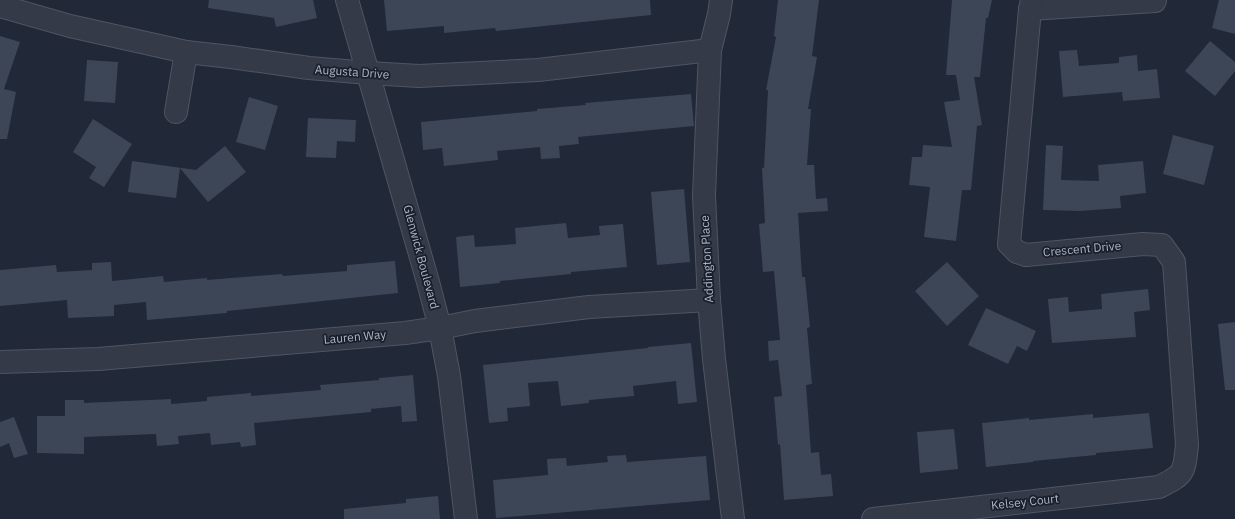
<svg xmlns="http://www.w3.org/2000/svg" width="1235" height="519" viewBox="0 0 1235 519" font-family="'IBM Plex Sans',sans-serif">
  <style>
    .building { fill: #3d4657 }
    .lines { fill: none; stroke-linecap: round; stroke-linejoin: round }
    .minor-casing { stroke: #4f5562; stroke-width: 24 }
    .minor { stroke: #343a48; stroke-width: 22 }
    .labels { text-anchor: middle; stroke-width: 3.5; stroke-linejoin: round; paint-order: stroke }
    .street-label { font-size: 12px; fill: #afb5c4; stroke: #1a1f2c }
  </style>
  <rect width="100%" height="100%" fill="#212837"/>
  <g class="building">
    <path d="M 209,0 L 313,0 L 317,18 L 276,27 L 274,18 L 208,8 Z"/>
    <path d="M 384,0 L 650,0 L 651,15 L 496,31 L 495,28 L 444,33 L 444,26 L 387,31 Z"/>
    <path d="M 778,0 L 819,0 L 812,56 L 817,57 L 808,109 L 811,109 L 807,165 L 814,165 L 816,199 L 827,198 L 828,211 L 798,213 L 802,277 L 805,277 L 810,327 L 807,328 L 812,384 L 806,385 L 811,453 L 819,452 L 821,475 L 831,474 L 833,496 L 784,500 L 780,444 L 778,445 L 774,397 L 782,396 L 778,360 L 769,361 L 768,341 L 780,340 L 774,271 L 763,272 L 759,224 L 765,223 L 762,168 L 764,168 L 768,90 L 766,90 L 776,37 L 774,36 Z"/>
    <path d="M 952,0 L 992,0 L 988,18 L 986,18 L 980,77 L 974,77 L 982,125 L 977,126 L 971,190 L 962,190 L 956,241 L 924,237 L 930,187 L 909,185 L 912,157 L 922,157 L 923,145 L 952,147 L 944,102 L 960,100 L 956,75 L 946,75 Z"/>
    <path d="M 1219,0 L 1235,0 L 1235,34 L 1212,28 Z"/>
    <path d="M 0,36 L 20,42 L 4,89 L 16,92 L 7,139 L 0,139 Z"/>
    <path d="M 1210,41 L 1235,62 L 1235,71 L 1215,96 L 1185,71 Z"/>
    <path d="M 1077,50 L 1079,66 L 1119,63 L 1119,57 L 1137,55 L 1138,71 L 1157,69 L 1160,98 L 1123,101 L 1122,92 L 1063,97 L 1059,51 Z"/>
    <path d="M 87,60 L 118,62 L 115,103 L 84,101 Z"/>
    <path d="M 691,94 L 694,126 L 578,137 L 579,144 L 559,146 L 560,158 L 541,159 L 540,147 L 497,151 L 498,160 L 444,166 L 442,148 L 423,150 L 421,122 L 537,111 L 537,109 L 586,105 L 585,103 Z"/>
    <path d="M 249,97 L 278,106 L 265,150 L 236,142 Z"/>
    <path d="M 308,118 L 356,120 L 355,142 L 337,141 L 336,158 L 306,157 Z"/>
    <path d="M 93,119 L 132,144 L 104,187 L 89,178 L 96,167 L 73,152 Z"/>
    <path d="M 1173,135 L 1214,146 L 1204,185 L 1163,174 Z"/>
    <path d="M 1046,145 L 1063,146 L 1061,180 L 1099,181 L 1098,165 L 1143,161 L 1146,193 L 1120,196 L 1121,208 L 1080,211 L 1043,210 Z"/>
    <path d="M 225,146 L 246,172 L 208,202 L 180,168 L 176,198 L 128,192 L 132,161 L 196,170 Z"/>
    <path d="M 684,189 L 690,262 L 657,265 L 651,192 Z"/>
    <path d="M 566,223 L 568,238 L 600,235 L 599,226 L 623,224 L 627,267 L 571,272 L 571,274 L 500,281 L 500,283 L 460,287 L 456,237 L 474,235 L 475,247 L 516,244 L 515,228 Z"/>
    <path d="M 395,261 L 398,293 L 227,311 L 227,313 L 147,320 L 146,302 L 114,305 L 114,316 L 68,318 L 67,300 L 0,306 L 0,270 L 56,265 L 57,272 L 92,270 L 92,263 L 111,262 L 112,281 L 163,276 L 164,282 L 207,278 L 207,280 L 282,274 L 283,276 L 347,271 L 347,265 Z"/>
    <path d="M 947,262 L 979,296 L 947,326 L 915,291 Z"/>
    <path d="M 1148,289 L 1150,310 L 1134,312 L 1136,337 L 1052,343 L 1048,299 L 1068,297 L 1069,312 L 1102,309 L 1101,294 Z"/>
    <path d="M 986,308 L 1036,331 L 1027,351 L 1017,346 L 1008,364 L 968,345 Z"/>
    <path d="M 1235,322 L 1235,390 L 1225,390 L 1218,324 Z"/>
    <path d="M 691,343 L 697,402 L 678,404 L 676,381 L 633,386 L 634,396 L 589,400 L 589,403 L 561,406 L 558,381 L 528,383 L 530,406 L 507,408 L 508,421 L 489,423 L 483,365 L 648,348 L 648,347 Z"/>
    <path d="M 413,375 L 417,421 L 402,422 L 401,406 L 371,409 L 371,412 L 254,423 L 256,445 L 241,447 L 240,442 L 211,445 L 210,433 L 178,436 L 179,444 L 157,446 L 156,434 L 84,437 L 84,454 L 37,453 L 37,416 L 65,416 L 65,400 L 84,400 L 84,403 L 171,399 L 171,404 L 207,401 L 207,397 L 251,393 L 251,396 L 321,390 L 320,385 L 379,380 L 379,378 Z"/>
    <path d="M 1149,413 L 1153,448 L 1096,453 L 1096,455 L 1033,461 L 1033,462 L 986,467 L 982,423 L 1029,418 L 1029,420 L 1093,414 L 1093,418 Z"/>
    <path d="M 14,417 L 28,454 L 14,458 L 9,443 L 0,447 L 0,422 Z"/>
    <path d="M 954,429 L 958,469 L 920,473 L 917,432 Z"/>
    <path d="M 626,455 L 627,462 L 706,456 L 710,500 L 496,518 L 493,480 L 548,475 L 547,459 L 566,458 L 567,466 L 608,462 L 607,456 Z"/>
    <path d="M 438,496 L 440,519 L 344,519 L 344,509 L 406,503 L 406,499 Z"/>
  </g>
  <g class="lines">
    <defs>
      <g id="minor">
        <path d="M 347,0 L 428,282 L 440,328 L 449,376 L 466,519"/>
        <path d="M 721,0 L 719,14 L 710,50 L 704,195 L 709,300 L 714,359 L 733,519"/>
        <path d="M 0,6 L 70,26 L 186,52 L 231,57 L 309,68 L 369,73 L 419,76 L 538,70 L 710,50"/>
        <path d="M 1030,9 L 1155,1"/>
        <path d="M 176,112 L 186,52"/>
        <path d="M 0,362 L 98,359 L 405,333 L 440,328 L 475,321 L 589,307 L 709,300"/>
        <path d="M 873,519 L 1159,487 C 1185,474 1184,473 1187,445 L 1174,262 L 1162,245 L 1143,244 L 1026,255 L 1017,252 L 1009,244 L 1030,9 L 1032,0"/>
      </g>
    </defs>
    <use href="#minor" class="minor-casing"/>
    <use href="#minor" class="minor"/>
  </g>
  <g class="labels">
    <g class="street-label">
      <text transform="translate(352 72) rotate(4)" y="4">Augusta Drive</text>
      <text transform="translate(1082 249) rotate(-5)" y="4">Crescent Drive</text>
      <text transform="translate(421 257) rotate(75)" y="4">Glenwick Boulevard</text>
      <text transform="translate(707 259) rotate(-93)" y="4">Addington Place</text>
      <text transform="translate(355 337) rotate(-5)" y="4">Lauren Way</text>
      <text transform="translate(1025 502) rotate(-6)" y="4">Kelsey Court</text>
    </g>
  </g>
</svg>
